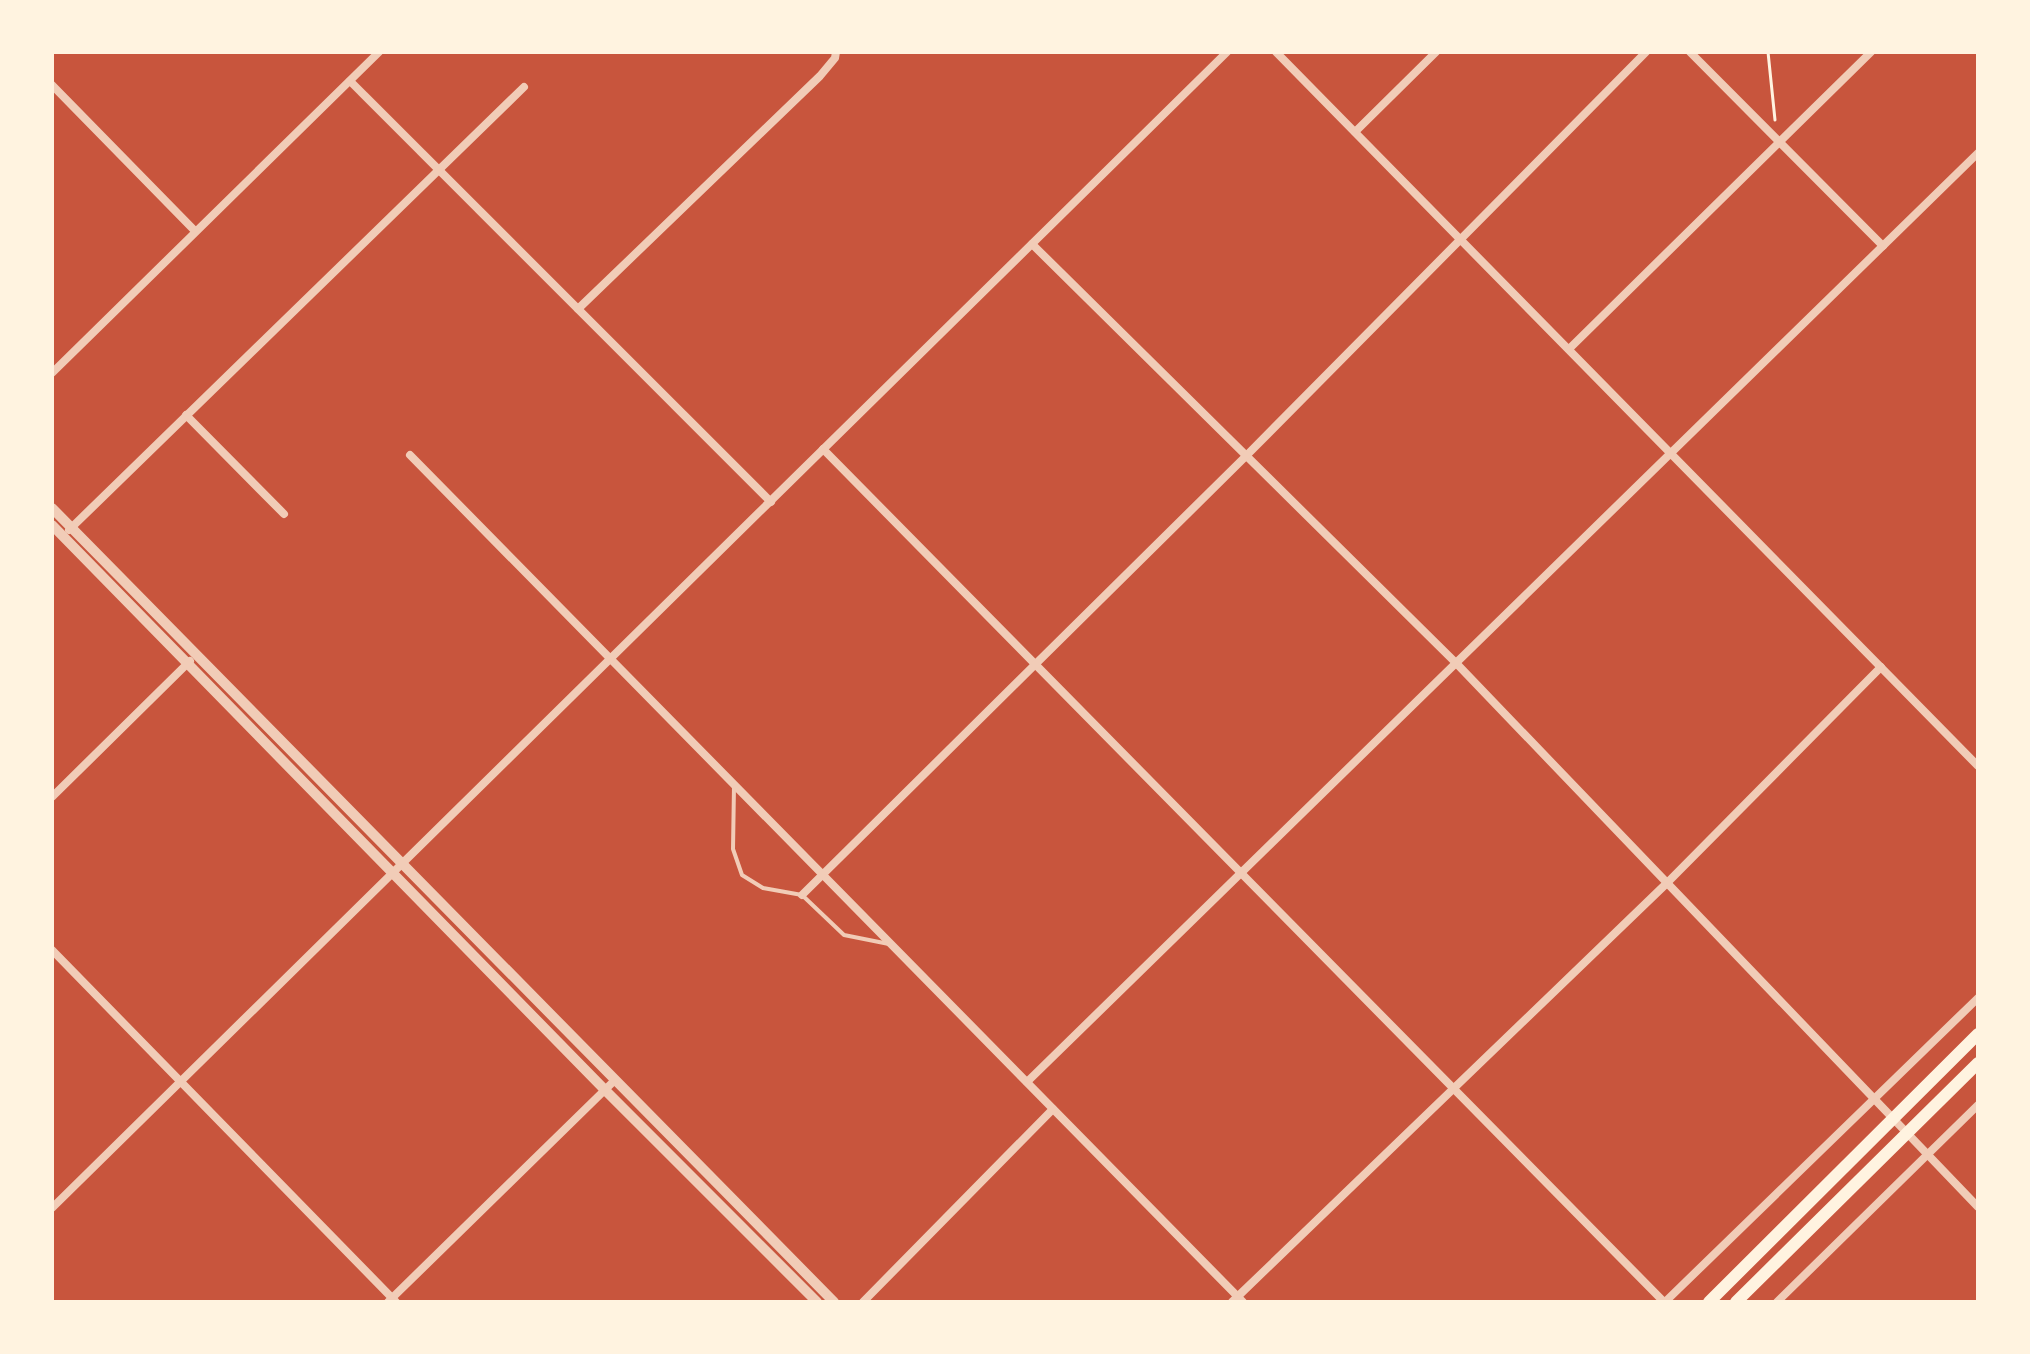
<svg xmlns="http://www.w3.org/2000/svg" width="2030" height="1354" viewBox="0 0 2030 1354" font-family="'Noto Sans',sans-serif">
  <style>
    .lines { fill: none; stroke-linecap: round; stroke-linejoin: round }
    .path { stroke: #fff3e0; stroke-width: 3 }
    .service { stroke: #f1ccb7; stroke-width: 4 }
    .minor { stroke: #f1ccb7; stroke-width: 8 }
    .tertiary { stroke: #f1ccb7; stroke-width: 10 }
    .primary { stroke: #fff3e0; stroke-width: 12 }
  </style>
  <rect width="100%" height="100%" fill="#c8553d"/>
  <g class="lines">
    <path class="path" d="M 1768,52 L 1775,120"/>
    <path class="service" d="M 734,786 L 733,849 L 742,875 L 763,888 L 802,895 L 844,935 L 889,944"/>
    <g class="minor">
      <path d="M 1276,52 L 1978,766"/>
      <path d="M 1690,52 L 1883,246"/>
      <path d="M 350,81 L 771,502"/>
      <path d="M 52,85 L 195,231"/>
      <path d="M 1355,132 L 1436,52"/>
      <path d="M 1032,244 L 1457,664 L 1978,1207"/>
      <path d="M 578,309 L 820,76 L 835,58 L 836,52"/>
      <path d="M 1569,349 L 1871,52"/>
      <path d="M 52,373 L 379,52"/>
      <path d="M 186,415 L 284,514"/>
      <path d="M 823,449 L 1664,1302"/>
      <path d="M 410,455 L 1243,1302"/>
      <path d="M 69,530 L 524,87"/>
      <path d="M 52,797 L 190,661"/>
      <path d="M 802,895 L 1245,457 L 1646,52"/>
      <path d="M 52,950 L 396,1302"/>
      <path d="M 1027,1082 L 1978,153"/>
      <path d="M 52,1208 L 1227,52"/>
      <path d="M 388,1302 L 615,1080"/>
      <path d="M 863,1302 L 1053,1109"/>
      <path d="M 1232,1302 L 1668,882 L 1881,667"/>
      <path d="M 1665,1302 L 1978,998"/>
      <path d="M 1777,1302 L 1978,1105"/>
    </g>
    <g class="tertiary">
      <path d="M 52,508 L 834,1302"/>
      <path d="M 52,525 L 605,1090 L 817,1302"/>
    </g>
    <g class="primary">
      <path d="M 1709,1302 L 1978,1034"/>
      <path d="M 1736,1302 L 1978,1063"/>
    </g>
  </g>
  <rect width="2030" height="1354" fill="none" stroke="#fff3e0" stroke-width="108"/>
</svg>
